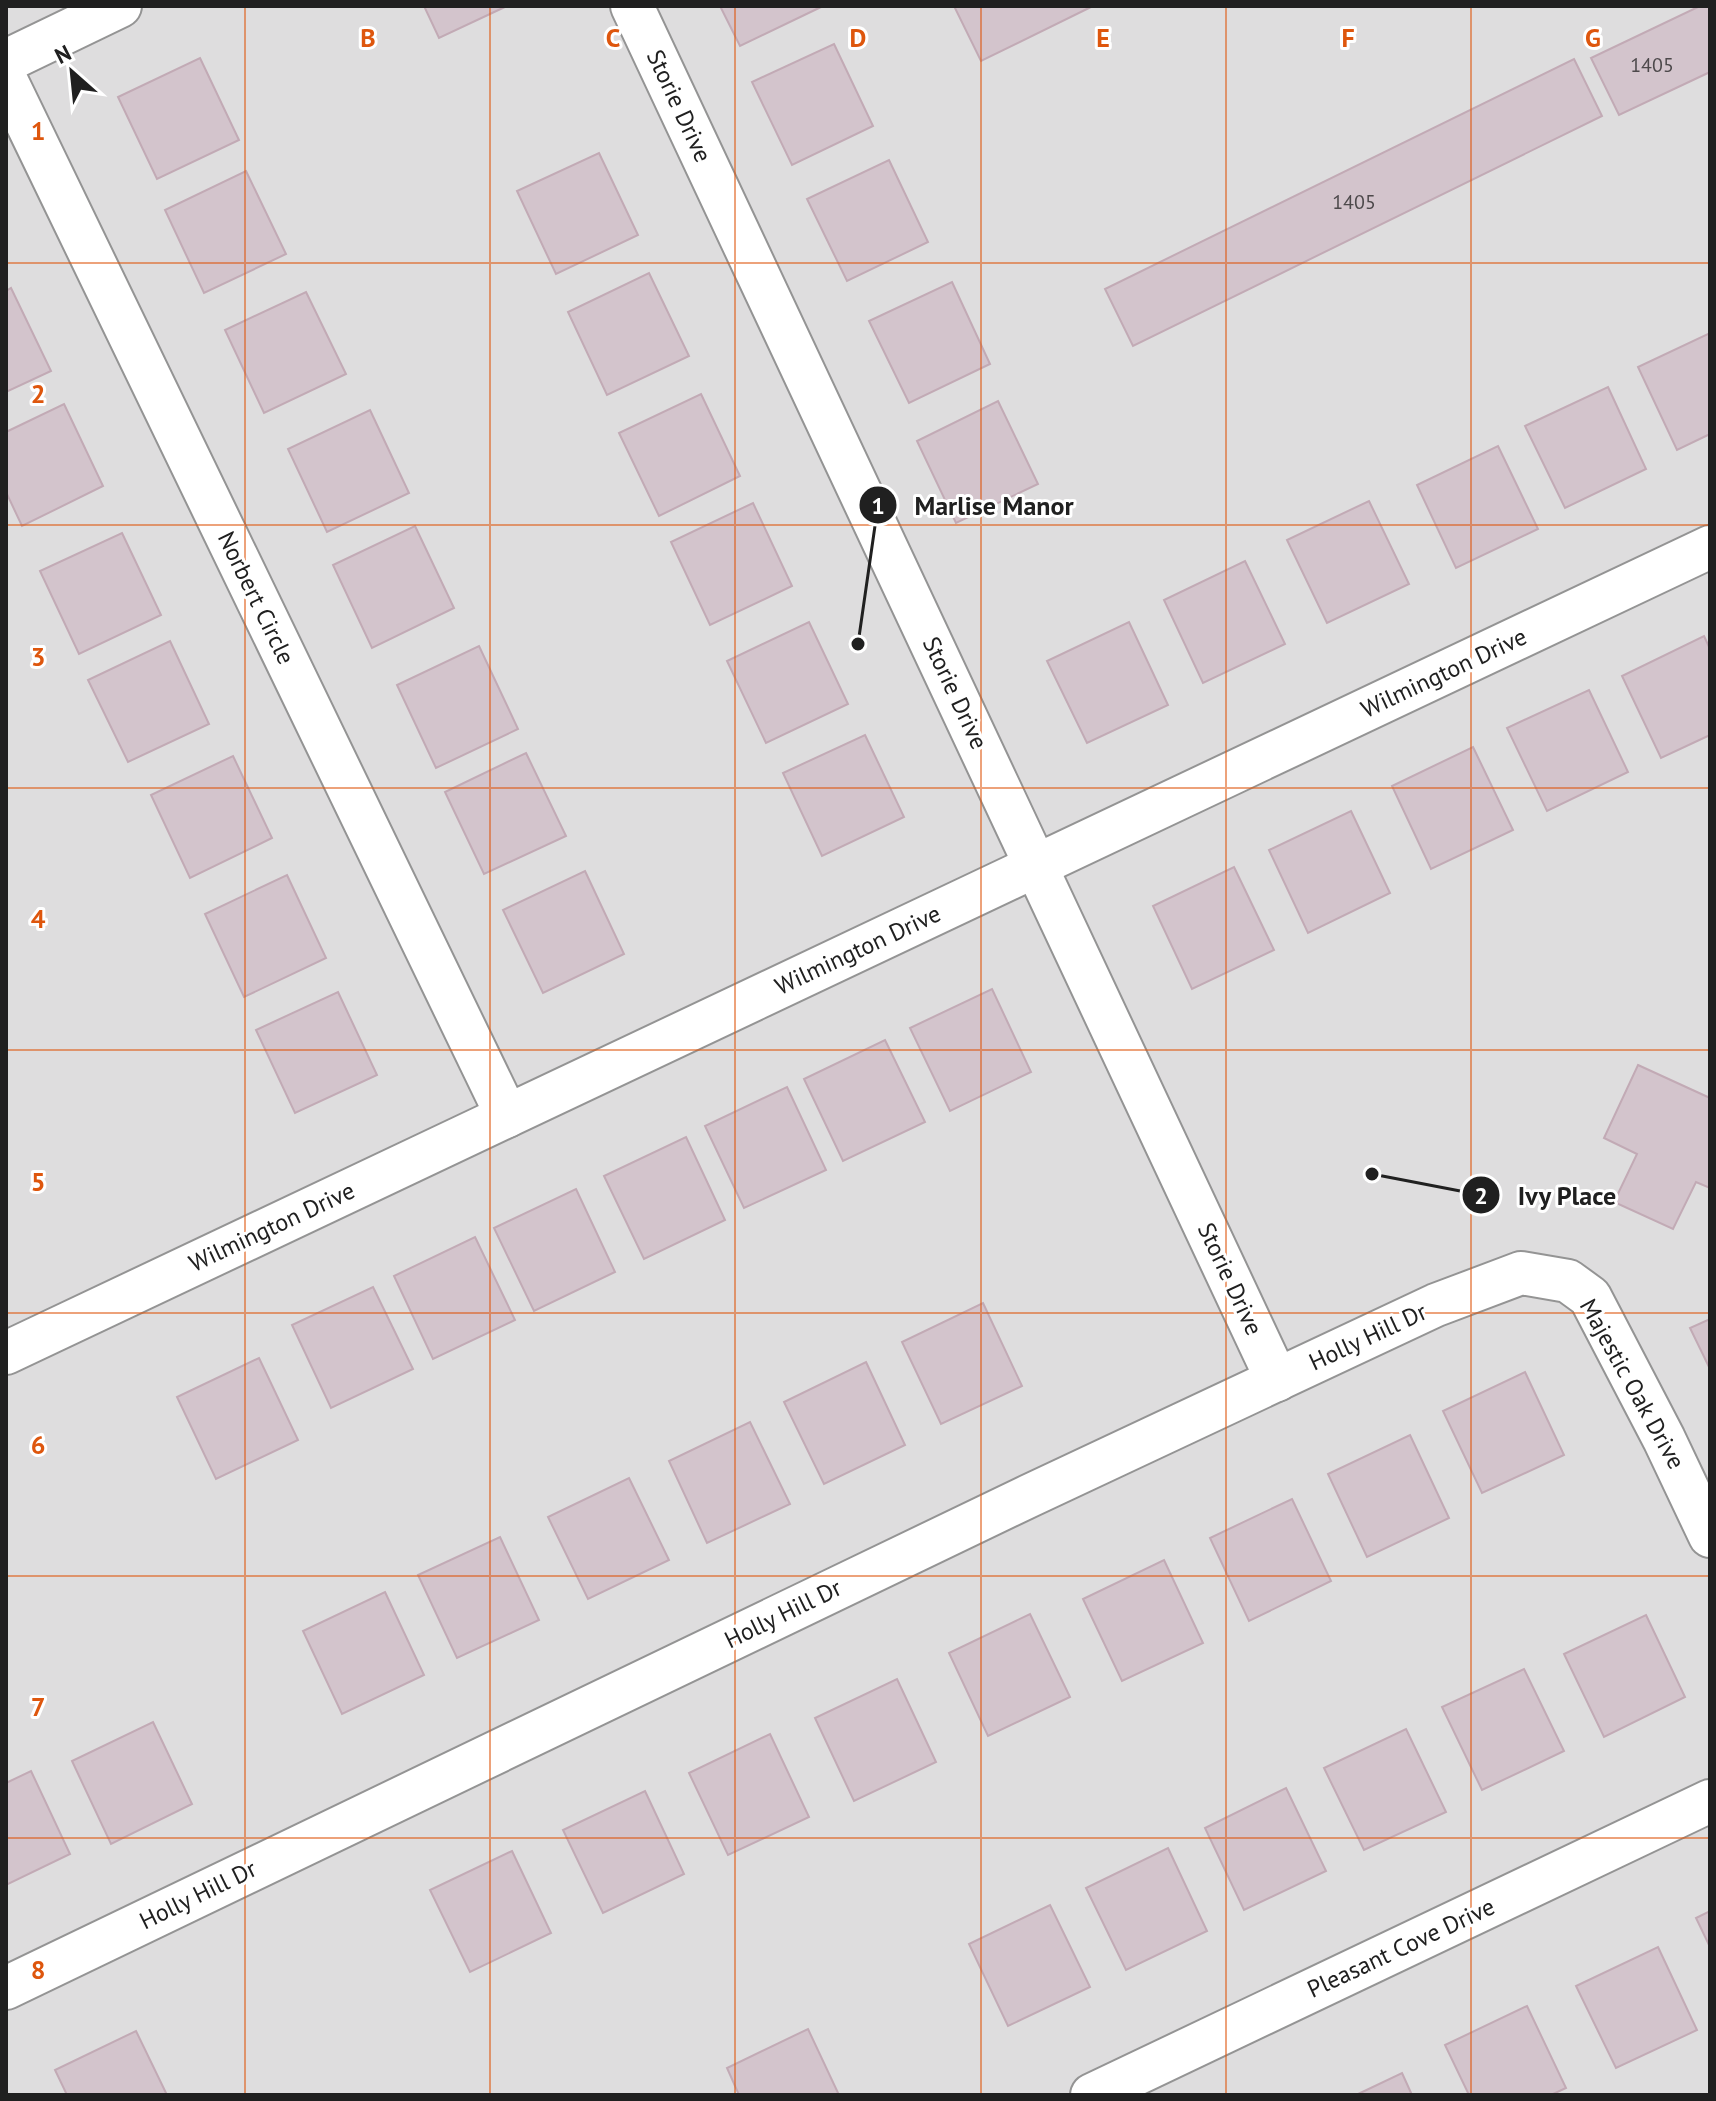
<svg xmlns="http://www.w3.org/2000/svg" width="1716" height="2101" viewBox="0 0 1716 2101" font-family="'PT Sans',sans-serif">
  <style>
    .residential { fill: #deddde }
    .building { fill: #d3c4cc; stroke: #c2aab5; stroke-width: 2 }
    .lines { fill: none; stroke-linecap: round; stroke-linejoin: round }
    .street-casing { stroke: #949494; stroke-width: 46 }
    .street { stroke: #fff; stroke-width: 42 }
    .grid { fill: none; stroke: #de560d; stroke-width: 2; stroke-opacity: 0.55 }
    .labels { text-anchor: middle; stroke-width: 6; stroke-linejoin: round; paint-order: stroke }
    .number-label { font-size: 20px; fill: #4d494b }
    .street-label { font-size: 24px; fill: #202020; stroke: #fff }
    .grid-label { font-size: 26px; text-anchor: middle; font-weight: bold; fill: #de560d; stroke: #fff; stroke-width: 6; stroke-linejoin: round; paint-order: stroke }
    .leader { fill: none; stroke: #202020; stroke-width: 3 }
    .callout-dot { fill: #202020; stroke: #fff; stroke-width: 3 }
    .mark-label { font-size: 24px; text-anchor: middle; font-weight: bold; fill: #fff }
    .callout-label { font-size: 26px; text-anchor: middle; font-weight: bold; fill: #202020; stroke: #fff; stroke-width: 6; stroke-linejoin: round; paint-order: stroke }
  </style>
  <rect width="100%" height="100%" fill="#f0e7e9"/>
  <rect class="residential" x="6" y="6" width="1704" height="2089"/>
  <g class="building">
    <path d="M 424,6 L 507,6 L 439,38 Z"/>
    <path d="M 720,6 L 821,6 L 821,7 L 740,46 Z"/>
    <path d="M 954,6 L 1093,6 L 981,61 Z"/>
    <path d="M 1700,6 L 1710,6 L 1710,72 L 1619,115 L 1591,58 Z"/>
    <path d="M 834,44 L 873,126 L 792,165 L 752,82 Z"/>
    <path d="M 200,58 L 239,140 L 157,179 L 118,97 Z"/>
    <path d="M 1574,59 L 1602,116 L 1133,346 L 1105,289 Z"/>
    <path d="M 599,153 L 638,235 L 556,274 L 517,191 Z"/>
    <path d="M 889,160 L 928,242 L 847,281 L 807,199 Z"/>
    <path d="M 246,171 L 286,254 L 204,293 L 165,210 Z"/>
    <path d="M 649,273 L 689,356 L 607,395 L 568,312 Z"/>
    <path d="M 952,282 L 990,364 L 909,403 L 869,321 Z"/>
    <path d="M 11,288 L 51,371 L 6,392 L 6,291 Z"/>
    <path d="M 306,292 L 346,374 L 264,413 L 225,330 Z"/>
    <path d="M 1710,333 L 1710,434 L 1677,450 L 1638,367 Z"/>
    <path d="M 1608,387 L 1646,469 L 1565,508 L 1525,426 Z"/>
    <path d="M 701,394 L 740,476 L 659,516 L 619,433 Z"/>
    <path d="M 998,401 L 1038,484 L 956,523 L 917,441 Z"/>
    <path d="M 64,404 L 103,486 L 22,526 L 6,492 L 6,432 Z"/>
    <path d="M 370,410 L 409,493 L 327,532 L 288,449 Z"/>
    <path d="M 1498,446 L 1538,529 L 1456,568 L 1417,485 Z"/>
    <path d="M 1369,501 L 1409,584 L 1327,623 L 1287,540 Z"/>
    <path d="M 753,503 L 792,586 L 710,625 L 671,542 Z"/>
    <path d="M 415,526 L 454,608 L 372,648 L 333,565 Z"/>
    <path d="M 122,533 L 161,615 L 79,654 L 40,571 Z"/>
    <path d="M 1245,561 L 1285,644 L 1203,683 L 1164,600 Z"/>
    <path d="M 809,622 L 848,704 L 766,743 L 727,661 Z"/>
    <path d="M 1129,622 L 1168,705 L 1087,743 L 1047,661 Z"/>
    <path d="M 1704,636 L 1710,649 L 1710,735 L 1661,758 L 1622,676 Z"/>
    <path d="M 170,641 L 209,724 L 128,762 L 88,680 Z"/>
    <path d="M 479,646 L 518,729 L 436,768 L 397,685 Z"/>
    <path d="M 1589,690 L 1628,772 L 1547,811 L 1507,728 Z"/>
    <path d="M 865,735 L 904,817 L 822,856 L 783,773 Z"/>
    <path d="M 1473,747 L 1513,830 L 1431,869 L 1392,786 Z"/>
    <path d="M 526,753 L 566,836 L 484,874 L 445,792 Z"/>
    <path d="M 233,756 L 272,838 L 190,878 L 151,795 Z"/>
    <path d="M 1351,811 L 1390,893 L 1308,933 L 1269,850 Z"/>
    <path d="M 1234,867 L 1274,950 L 1192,989 L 1153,906 Z"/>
    <path d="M 585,871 L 624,954 L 543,993 L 503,910 Z"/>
    <path d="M 287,875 L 326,958 L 244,997 L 205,914 Z"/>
    <path d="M 992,989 L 1031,1072 L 950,1111 L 910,1028 Z"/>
    <path d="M 338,992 L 377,1075 L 295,1113 L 256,1030 Z"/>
    <path d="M 885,1040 L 925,1122 L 843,1161 L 804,1079 Z"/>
    <path d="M 1638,1065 L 1710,1098 L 1710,1188 L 1696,1182 L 1673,1229 L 1614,1202 L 1637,1154 L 1604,1138 Z"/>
    <path d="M 787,1087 L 826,1170 L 744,1208 L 705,1126 Z"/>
    <path d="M 686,1137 L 725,1220 L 644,1259 L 604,1176 Z"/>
    <path d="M 576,1189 L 615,1272 L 534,1311 L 494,1228 Z"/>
    <path d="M 475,1237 L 515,1320 L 433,1359 L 394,1276 Z"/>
    <path d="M 373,1287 L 413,1369 L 331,1408 L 292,1325 Z"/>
    <path d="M 983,1303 L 1022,1386 L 941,1424 L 902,1342 Z"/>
    <path d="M 1710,1319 L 1710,1369 L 1690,1328 Z"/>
    <path d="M 259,1358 L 298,1440 L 216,1479 L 177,1397 Z"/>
    <path d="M 866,1362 L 905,1445 L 824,1484 L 784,1402 Z"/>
    <path d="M 1525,1372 L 1564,1455 L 1482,1493 L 1443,1411 Z"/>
    <path d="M 750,1422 L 790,1504 L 707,1543 L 669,1461 Z"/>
    <path d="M 1410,1435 L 1449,1518 L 1367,1557 L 1328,1474 Z"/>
    <path d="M 629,1478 L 669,1560 L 588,1599 L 548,1517 Z"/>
    <path d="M 1292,1499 L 1331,1581 L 1249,1621 L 1210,1538 Z"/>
    <path d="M 500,1537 L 539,1620 L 457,1658 L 418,1575 Z"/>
    <path d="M 1164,1560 L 1203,1643 L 1122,1681 L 1083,1599 Z"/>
    <path d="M 385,1592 L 424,1675 L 342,1714 L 303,1631 Z"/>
    <path d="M 1030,1614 L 1070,1697 L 988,1736 L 949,1653 Z"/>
    <path d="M 1646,1615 L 1685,1697 L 1604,1737 L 1564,1654 Z"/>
    <path d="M 1524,1669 L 1564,1751 L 1482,1790 L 1442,1707 Z"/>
    <path d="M 897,1679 L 936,1762 L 854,1801 L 815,1718 Z"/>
    <path d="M 153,1722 L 192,1804 L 111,1844 L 72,1761 Z"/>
    <path d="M 1406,1729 L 1446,1812 L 1364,1850 L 1324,1768 Z"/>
    <path d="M 770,1734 L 809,1817 L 728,1855 L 689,1773 Z"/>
    <path d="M 31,1771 L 70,1854 L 6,1885 L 6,1783 Z"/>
    <path d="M 1286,1788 L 1326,1871 L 1244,1910 L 1205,1828 Z"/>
    <path d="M 645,1791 L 684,1874 L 603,1913 L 563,1830 Z"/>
    <path d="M 1168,1848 L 1207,1931 L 1126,1970 L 1086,1888 Z"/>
    <path d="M 512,1851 L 551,1933 L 470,1972 L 430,1890 Z"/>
    <path d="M 1050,1905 L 1090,1987 L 1008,2026 L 969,1944 Z"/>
    <path d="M 1710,1911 L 1710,1947 L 1696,1918 Z"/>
    <path d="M 1658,1947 L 1697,2030 L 1616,2068 L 1576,1986 Z"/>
    <path d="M 1527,2006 L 1566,2088 L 1551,2095 L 1469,2095 L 1445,2045 Z"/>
    <path d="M 808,2029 L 839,2095 L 739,2095 L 727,2068 Z"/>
    <path d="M 136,2031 L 167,2095 L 67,2095 L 55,2070 Z"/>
    <path d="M 1402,2073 L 1412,2095 L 1356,2095 Z"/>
  </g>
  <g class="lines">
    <defs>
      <g id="street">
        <path d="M 632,6 L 1277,1380"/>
        <path d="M 6,61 L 120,6"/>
        <path d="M 6,80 L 507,1116"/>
        <path d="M 6,1353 L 1710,547"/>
        <path d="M 6,1988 L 1029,1496 L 1436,1305 L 1521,1273 L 1568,1281 L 1590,1297 L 1664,1439 L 1710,1536"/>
        <path d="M 1092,2095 L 1710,1801"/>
      </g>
    </defs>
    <use href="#street" class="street-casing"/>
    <use href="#street" class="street"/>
  </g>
  <path class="grid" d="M 245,6 L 245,2095M 490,6 L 490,2095M 735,6 L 735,2095M 981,6 L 981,2095M 1226,6 L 1226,2095M 1471,6 L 1471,2095M 6,263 L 1710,263M 6,525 L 1710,525M 6,788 L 1710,788M 6,1050 L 1710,1050M 6,1313 L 1710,1313M 6,1576 L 1710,1576M 6,1838 L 1710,1838"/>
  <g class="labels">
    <g class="number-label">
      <text x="1652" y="72">1405</text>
      <text x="1354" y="209">1405</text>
    </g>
    <g class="street-label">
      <text transform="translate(679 106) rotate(65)" y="8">Storie Drive</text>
      <text transform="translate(256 598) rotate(64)" y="8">Norbert Circle</text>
      <text transform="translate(1444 673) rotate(-25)" y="8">Wilmington Drive</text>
      <text transform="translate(955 693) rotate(65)" y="8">Storie Drive</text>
      <text transform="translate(858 950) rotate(-25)" y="8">Wilmington Drive</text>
      <text transform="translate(272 1227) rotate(-25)" y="8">Wilmington Drive</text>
      <text transform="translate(1230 1279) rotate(65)" y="8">Storie Drive</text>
      <text transform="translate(1368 1337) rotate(-25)" y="8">Holly Hill Dr</text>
      <text transform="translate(1632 1384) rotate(61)" y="8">Majestic Oak Drive</text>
      <text transform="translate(783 1614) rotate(-26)" y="8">Holly Hill Dr</text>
      <text transform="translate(198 1895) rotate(-26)" y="8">Holly Hill Dr</text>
      <text transform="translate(1401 1948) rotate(-25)" y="8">Pleasant Cove Drive</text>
    </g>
  </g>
  <g class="grid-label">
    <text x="368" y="47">B</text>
    <text x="613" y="47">C</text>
    <text x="858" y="47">D</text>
    <text x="1103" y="47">E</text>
    <text x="1348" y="47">F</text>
    <text x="1593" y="47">G</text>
    <text x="38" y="140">1</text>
    <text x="38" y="403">2</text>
    <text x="38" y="666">3</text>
    <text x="38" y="928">4</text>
    <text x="38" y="1191">5</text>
    <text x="38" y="1454">6</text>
    <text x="38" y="1716">7</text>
    <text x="38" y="1979">8</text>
  </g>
  <path class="leader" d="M858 644L878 505M1372 1174L1481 1195"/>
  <g class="callout-dot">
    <circle cx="858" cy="644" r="8"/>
    <circle cx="1372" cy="1174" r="8"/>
    <circle cx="878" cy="505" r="20"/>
    <circle cx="1481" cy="1195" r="20"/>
  </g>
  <g class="mark-label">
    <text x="878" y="514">1</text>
    <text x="1481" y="1204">2</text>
  </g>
  <g class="callout-label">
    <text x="994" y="515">Marlise Manor</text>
    <text x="1567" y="1205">Ivy Place</text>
  </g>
  <rect width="1716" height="2101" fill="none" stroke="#202020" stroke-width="16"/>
  <g transform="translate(72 72) rotate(333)" stroke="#ffffff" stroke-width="6" paint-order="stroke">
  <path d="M0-6L14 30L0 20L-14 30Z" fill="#202020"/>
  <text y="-12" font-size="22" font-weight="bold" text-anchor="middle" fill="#202020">N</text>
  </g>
</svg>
